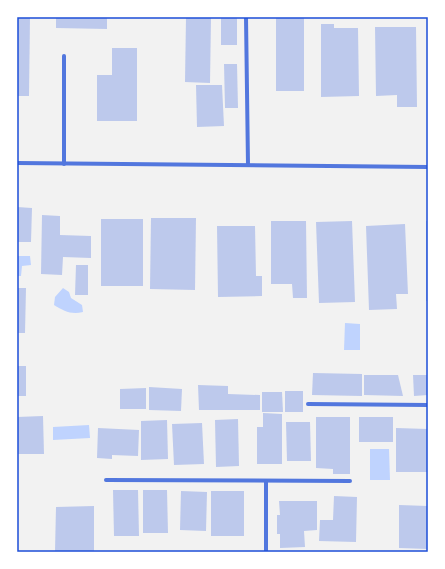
<svg xmlns="http://www.w3.org/2000/svg" width="445" height="569" viewBox="0 0 445 569" font-family="Commissioner,sans-serif">
  <style>
    .water { fill: #bfd3fe }
    .building { fill: #bdc9ec }
    .lines { fill: none; stroke-linecap: round; stroke-linejoin: round }
    .minor { stroke: #5277de; stroke-width: 4 }
    .neatline { fill: none; stroke: #1d4ed8; stroke-width: 1.5 }
  </style>
  <rect width="100%" height="100%" fill="#f2f2f2"/>
  <g class="water">
    <path d="M 17,256 L 30,256 L 31,265 L 22,266 L 21,276 L 17,276 Z"/>
    <path d="M 63,288 L 69,292 L 71,298 L 82,305 L 83,312 C 71,315 64,311 54,305 L 55,297 Z"/>
    <path d="M 345,323 L 360,324 L 360,350 L 344,350 Z"/>
    <path d="M 89,425 L 90,438 L 53,440 L 53,427 Z"/>
    <path d="M 370,449 L 389,449 L 390,480 L 370,480 Z"/>
  </g>
  <g class="building">
    <path d="M 17,17 L 30,17 L 29,96 L 17,96 Z"/>
    <path d="M 56,17 L 107,17 L 107,29 L 56,28 Z"/>
    <path d="M 186,17 L 211,17 L 210,83 L 185,82 Z"/>
    <rect x="221" y="17" width="16" height="28"/>
    <rect x="276" y="17" width="28" height="74"/>
    <path d="M 321,24 L 334,24 L 334,28 L 358,28 L 359,96 L 321,97 Z"/>
    <path d="M 375,27 L 416,27 L 417,107 L 397,107 L 397,95 L 376,96 Z"/>
    <path d="M 112,48 L 137,48 L 137,121 L 97,121 L 97,75 L 112,75 Z"/>
    <path d="M 224,64 L 237,64 L 238,108 L 225,108 Z"/>
    <path d="M 196,85 L 222,85 L 224,126 L 197,127 Z"/>
    <path d="M 17,207 L 32,208 L 31,242 L 17,242 Z"/>
    <path d="M 42,215 L 60,216 L 60,235 L 91,236 L 91,258 L 63,257 L 62,275 L 41,274 Z"/>
    <path d="M 151,218 L 196,218 L 195,290 L 150,289 Z"/>
    <rect x="101" y="219" width="42" height="67"/>
    <path d="M 271,221 L 306,221 L 307,298 L 293,298 L 292,284 L 271,284 Z"/>
    <path d="M 352,221 L 355,302 L 319,303 L 316,222 Z"/>
    <rect x="426" y="221" width="2" height="80"/>
    <path d="M 405,224 L 408,294 L 396,294 L 397,309 L 369,310 L 366,226 Z"/>
    <path d="M 217,226 L 255,226 L 256,276 L 262,276 L 262,296 L 218,297 Z"/>
    <path d="M 76,265 L 88,265 L 88,295 L 75,295 Z"/>
    <path d="M 17,288 L 26,288 L 25,333 L 17,333 Z"/>
    <rect x="17" y="366" width="9" height="30"/>
    <path d="M 313,373 L 362,374 L 362,396 L 312,395 Z"/>
    <path d="M 364,375 L 398,375 L 403,396 L 364,395 Z"/>
    <path d="M 413,375 L 428,375 L 428,395 L 414,396 Z"/>
    <path d="M 198,385 L 228,386 L 228,394 L 260,395 L 260,410 L 199,410 Z"/>
    <path d="M 149,387 L 182,389 L 181,411 L 149,410 Z"/>
    <path d="M 146,388 L 146,409 L 120,409 L 120,389 Z"/>
    <rect x="285" y="391" width="18" height="21"/>
    <path d="M 262,392 L 282,392 L 283,412 L 262,412 Z"/>
    <path d="M 263,413 L 282,414 L 282,464 L 257,464 L 257,427 L 263,427 Z"/>
    <path d="M 43,416 L 44,454 L 17,454 L 17,417 Z"/>
    <path d="M 316,417 L 350,417 L 350,474 L 333,474 L 333,469 L 316,468 Z"/>
    <rect x="359" y="417" width="34" height="25"/>
    <path d="M 238,419 L 239,466 L 216,467 L 215,420 Z"/>
    <path d="M 167,420 L 168,459 L 141,460 L 141,421 Z"/>
    <path d="M 286,422 L 310,422 L 311,461 L 287,461 Z"/>
    <path d="M 202,423 L 204,464 L 174,465 L 172,424 Z"/>
    <path d="M 98,428 L 139,430 L 138,456 L 112,455 L 112,459 L 97,458 Z"/>
    <path d="M 396,428 L 428,429 L 428,472 L 396,472 Z"/>
    <path d="M 113,490 L 138,490 L 139,536 L 114,536 Z"/>
    <path d="M 143,490 L 167,490 L 168,533 L 143,533 Z"/>
    <path d="M 181,491 L 207,492 L 206,531 L 180,530 Z"/>
    <rect x="211" y="491" width="33" height="45"/>
    <path d="M 334,496 L 357,497 L 356,542 L 319,541 L 320,520 L 333,520 Z"/>
    <path d="M 279,501 L 317,501 L 317,530 L 304,531 L 305,547 L 280,548 L 280,534 L 277,534 L 277,515 L 280,515 Z"/>
    <path d="M 399,505 L 428,506 L 428,549 L 399,548 Z"/>
    <path d="M 94,506 L 94,552 L 55,552 L 56,507 Z"/>
  </g>
  <g class="lines">
    <g class="minor">
      <path d="M 246,17 L 248,165"/>
      <path d="M 17,163 L 428,167"/>
      <path d="M 64,164 L 64,56"/>
      <path d="M 308,404 L 428,405"/>
      <path d="M 106,480 L 350,481"/>
      <path d="M 266,481 L 266,552"/>
    </g>
  </g>
  <rect width="445" height="569" fill="none" stroke="#ffffff" stroke-width="36"/>
  <rect x="18" y="18" width="409" height="533" class="neatline"/>
</svg>
